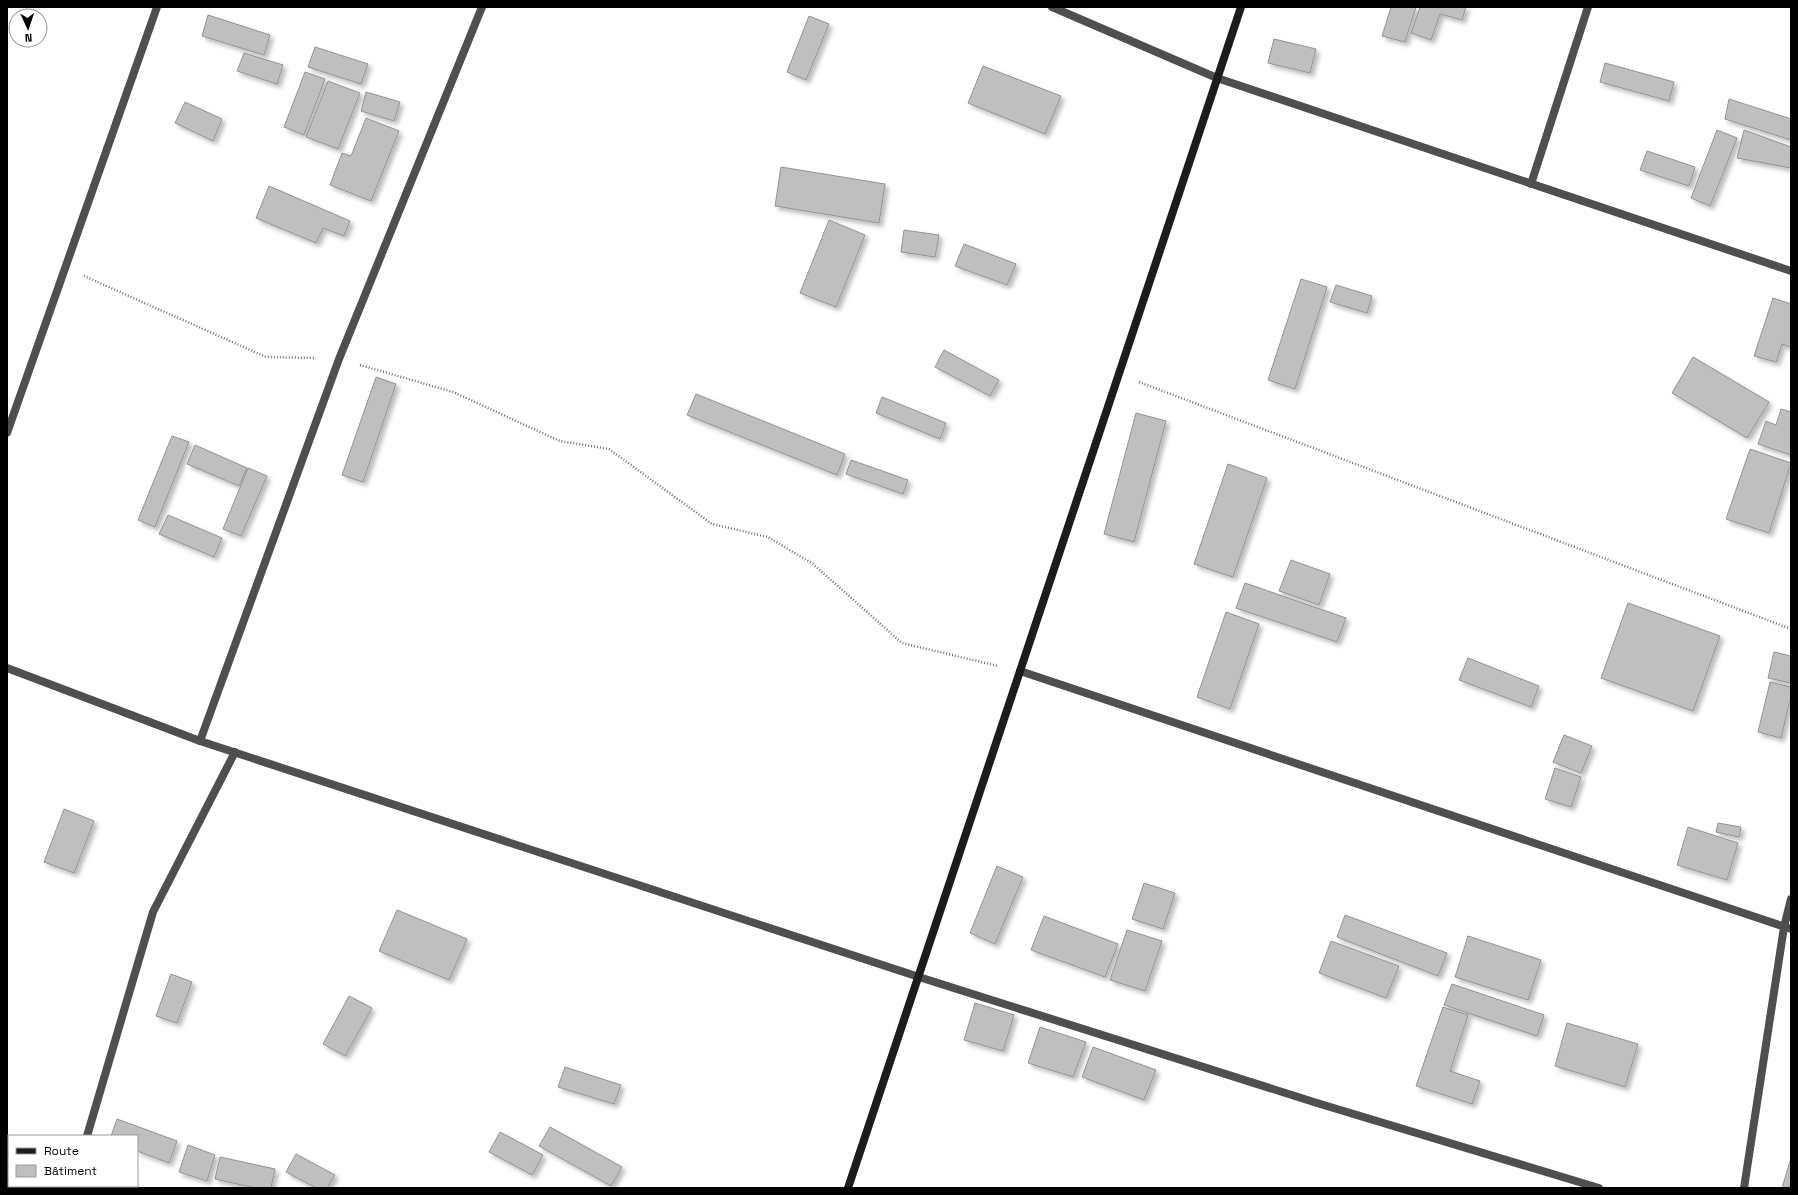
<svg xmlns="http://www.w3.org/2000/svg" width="1798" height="1195" viewBox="0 0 1798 1195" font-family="'Space Grotesk',sans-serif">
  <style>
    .building { fill: #bfbfbf; stroke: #939393; filter: url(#shadow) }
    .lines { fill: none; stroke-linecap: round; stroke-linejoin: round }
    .path { stroke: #717171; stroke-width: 2.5; stroke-dasharray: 1 2; stroke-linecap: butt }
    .street { stroke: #4f4f4f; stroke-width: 8 }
    .secondary { stroke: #1c1c1c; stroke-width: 8 }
  </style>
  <defs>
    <filter id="shadow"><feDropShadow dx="3.5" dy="3.5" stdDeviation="2" flood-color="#0004"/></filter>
  </defs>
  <rect width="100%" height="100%" fill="#fff"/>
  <g class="building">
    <path d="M 1391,7 L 1416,7 L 1405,42 L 1382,36 Z"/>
    <path d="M 1420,7 L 1466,7 L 1462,20 L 1440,14 L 1431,40 L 1411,33 Z"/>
    <path d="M 208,15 L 270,35 L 264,55 L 202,36 Z"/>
    <path d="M 809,16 L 829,24 L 806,80 L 787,72 Z"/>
    <path d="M 1274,39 L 1316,49 L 1310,73 L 1268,63 Z"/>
    <path d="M 315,47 L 368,64 L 361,84 L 308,67 Z"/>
    <path d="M 244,53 L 283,65 L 277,84 L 237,71 Z"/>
    <path d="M 1605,63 L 1674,82 L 1669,101 L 1600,82 Z"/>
    <path d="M 983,66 L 1061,96 L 1045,134 L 968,103 Z"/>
    <path d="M 305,72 L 325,79 L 304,135 L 284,127 Z"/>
    <path d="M 328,81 L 360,93 L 338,149 L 306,137 Z"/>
    <path d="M 366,92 L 400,102 L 394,121 L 361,111 Z"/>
    <path d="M 1729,99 L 1791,119 L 1791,140 L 1725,119 Z"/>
    <path d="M 185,102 L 222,119 L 213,141 L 175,123 Z"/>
    <path d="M 366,118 L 399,131 L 371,201 L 330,185 L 342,153 L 351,156 Z"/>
    <path d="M 1717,130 L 1737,138 L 1710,206 L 1691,198 Z"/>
    <path d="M 1744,130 L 1791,147 L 1791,168 L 1737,158 Z"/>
    <path d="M 1647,151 L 1695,167 L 1689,186 L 1640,170 Z"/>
    <path d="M 781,167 L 885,184 L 879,223 L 775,206 Z"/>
    <path d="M 269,186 L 350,221 L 344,236 L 323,228 L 316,243 L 256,218 Z"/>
    <path d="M 829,220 L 865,235 L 836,307 L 800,293 Z"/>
    <path d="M 904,230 L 939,235 L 935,257 L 901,252 Z"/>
    <path d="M 964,244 L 1016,264 L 1007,285 L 955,266 Z"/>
    <path d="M 1301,279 L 1327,287 L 1295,389 L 1268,380 Z"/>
    <path d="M 1336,285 L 1372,296 L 1367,313 L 1330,302 Z"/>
    <path d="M 1773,298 L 1791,304 L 1791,347 L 1782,344 L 1776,362 L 1754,356 Z"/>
    <path d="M 944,350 L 999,380 L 990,396 L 935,367 Z"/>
    <path d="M 1693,357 L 1769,402 L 1747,438 L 1672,393 Z"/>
    <path d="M 376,377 L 396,384 L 363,482 L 342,475 Z"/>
    <path d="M 696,394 L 845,454 L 837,475 L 687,415 Z"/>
    <path d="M 882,397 L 946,423 L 940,439 L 876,413 Z"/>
    <path d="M 1781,409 L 1791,412 L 1791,455 L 1758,444 L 1766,421 L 1776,425 Z"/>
    <path d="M 1136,413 L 1166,421 L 1134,542 L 1104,534 Z"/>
    <path d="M 172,436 L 189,442 L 155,527 L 138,520 Z"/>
    <path d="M 195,445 L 247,468 L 239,486 L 187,464 Z"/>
    <path d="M 1750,449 L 1791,463 L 1769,533 L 1726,519 Z"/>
    <path d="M 851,460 L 908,480 L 903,494 L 846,474 Z"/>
    <path d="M 1228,464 L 1267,478 L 1233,577 L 1194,564 Z"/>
    <path d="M 248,468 L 267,476 L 241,536 L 223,529 Z"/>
    <path d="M 168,515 L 222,538 L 214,557 L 159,534 Z"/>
    <path d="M 1291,560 L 1330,574 L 1319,605 L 1279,591 Z"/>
    <path d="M 1245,583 L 1346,618 L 1337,642 L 1236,608 Z"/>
    <path d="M 1628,603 L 1720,636 L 1693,711 L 1601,678 Z"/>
    <path d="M 1226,612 L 1259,624 L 1230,709 L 1197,697 Z"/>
    <path d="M 1774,652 L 1791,656 L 1791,683 L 1768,678 Z"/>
    <path d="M 1468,658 L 1539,686 L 1531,707 L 1459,680 Z"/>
    <path d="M 1770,682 L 1791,687 L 1791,696 L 1781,738 L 1758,732 Z"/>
    <path d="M 1564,735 L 1592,746 L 1581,773 L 1553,762 Z"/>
    <path d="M 1555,768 L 1581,777 L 1571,807 L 1545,799 Z"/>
    <path d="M 64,809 L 94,821 L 74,873 L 44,862 Z"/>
    <path d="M 1718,823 L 1741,827 L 1739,837 L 1716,832 Z"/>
    <path d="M 1688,827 L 1738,843 L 1727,880 L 1677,865 Z"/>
    <path d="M 997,866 L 1023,877 L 995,944 L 970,933 Z"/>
    <path d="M 1144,883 L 1175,893 L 1163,929 L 1132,919 Z"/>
    <path d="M 397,910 L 467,939 L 449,980 L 379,951 Z"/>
    <path d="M 1345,915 L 1447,953 L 1438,976 L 1337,937 Z"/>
    <path d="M 1044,916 L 1118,944 L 1105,977 L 1031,950 Z"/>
    <path d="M 1127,930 L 1162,941 L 1145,991 L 1110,980 Z"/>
    <path d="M 1468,936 L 1541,960 L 1528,1000 L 1455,977 Z"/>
    <path d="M 1331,941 L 1399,966 L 1386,998 L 1319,973 Z"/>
    <path d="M 171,974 L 192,982 L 177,1023 L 156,1016 Z"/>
    <path d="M 1452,984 L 1544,1015 L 1537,1036 L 1444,1005 Z"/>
    <path d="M 349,996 L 372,1008 L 345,1056 L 323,1044 Z"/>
    <path d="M 975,1003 L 1014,1015 L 1003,1051 L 964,1040 Z"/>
    <path d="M 1443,1007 L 1468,1015 L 1450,1071 L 1480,1081 L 1472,1104 L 1416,1086 Z"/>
    <path d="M 1567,1023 L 1638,1044 L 1625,1087 L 1555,1066 Z"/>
    <path d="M 1040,1027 L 1086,1042 L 1073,1077 L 1028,1063 Z"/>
    <path d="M 1093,1047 L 1156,1070 L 1144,1100 L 1082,1077 Z"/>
    <path d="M 565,1067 L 621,1085 L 614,1104 L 558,1087 Z"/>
    <path d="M 117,1119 L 177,1141 L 169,1163 L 137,1151 L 137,1136 L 111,1136 Z"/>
    <path d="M 550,1127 L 622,1167 L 611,1186 L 539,1146 Z"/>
    <path d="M 500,1132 L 543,1155 L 532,1175 L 489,1152 Z"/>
    <path d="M 188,1145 L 215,1155 L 207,1181 L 179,1172 Z"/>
    <path d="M 296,1154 L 335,1175 L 327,1188 L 316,1188 L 286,1172 Z"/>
    <path d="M 220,1157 L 275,1169 L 271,1188 L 255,1188 L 215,1179 Z"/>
    <path d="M 1791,1158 L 1791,1188 L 1782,1188 Z"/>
  </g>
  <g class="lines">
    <g class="path">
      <path d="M 84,276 L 266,357 L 316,358"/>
      <path d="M 360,365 L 453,392 L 560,441 L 609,449 L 712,524 L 768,537 L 813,564 L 902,643 L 998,666"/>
      <path d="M 1139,382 L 1791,629"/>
    </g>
    <g class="street">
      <path d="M 1052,7 L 1217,78 L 1791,271"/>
      <path d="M 1531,184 L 1588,7"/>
      <path d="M 7,433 L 157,7"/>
      <path d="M 7,668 L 200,741 L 919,977 L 1317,1103 L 1599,1188"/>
      <path d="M 1020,671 L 1791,929"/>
      <path d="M 200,741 L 339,359 L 482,7"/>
      <path d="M 87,1136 L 153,912 L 235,752"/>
      <path d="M 70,1188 L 71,1186"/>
      <path d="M 1744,1188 L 1784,927 L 1791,899"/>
    </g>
    <path class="secondary" d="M 848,1188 L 1241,7"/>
  </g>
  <rect width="1798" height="1195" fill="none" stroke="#000000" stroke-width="16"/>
  <rect x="8" y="1135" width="130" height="52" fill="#ffffff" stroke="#999999"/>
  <rect x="16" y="1148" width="20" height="6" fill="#1c1c1c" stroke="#999999"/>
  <text x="44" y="1155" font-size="12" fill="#000000">Route</text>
  <rect x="16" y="1165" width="20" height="12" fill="#bfbfbf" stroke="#999999"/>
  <text x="44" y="1175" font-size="12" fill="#000000">Bâtiment</text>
  <g transform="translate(28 28) rotate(177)"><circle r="19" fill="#ffffff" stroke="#999999"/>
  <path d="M0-3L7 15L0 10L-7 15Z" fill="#000000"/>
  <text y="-6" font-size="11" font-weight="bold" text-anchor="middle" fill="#000000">N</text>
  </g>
</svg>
